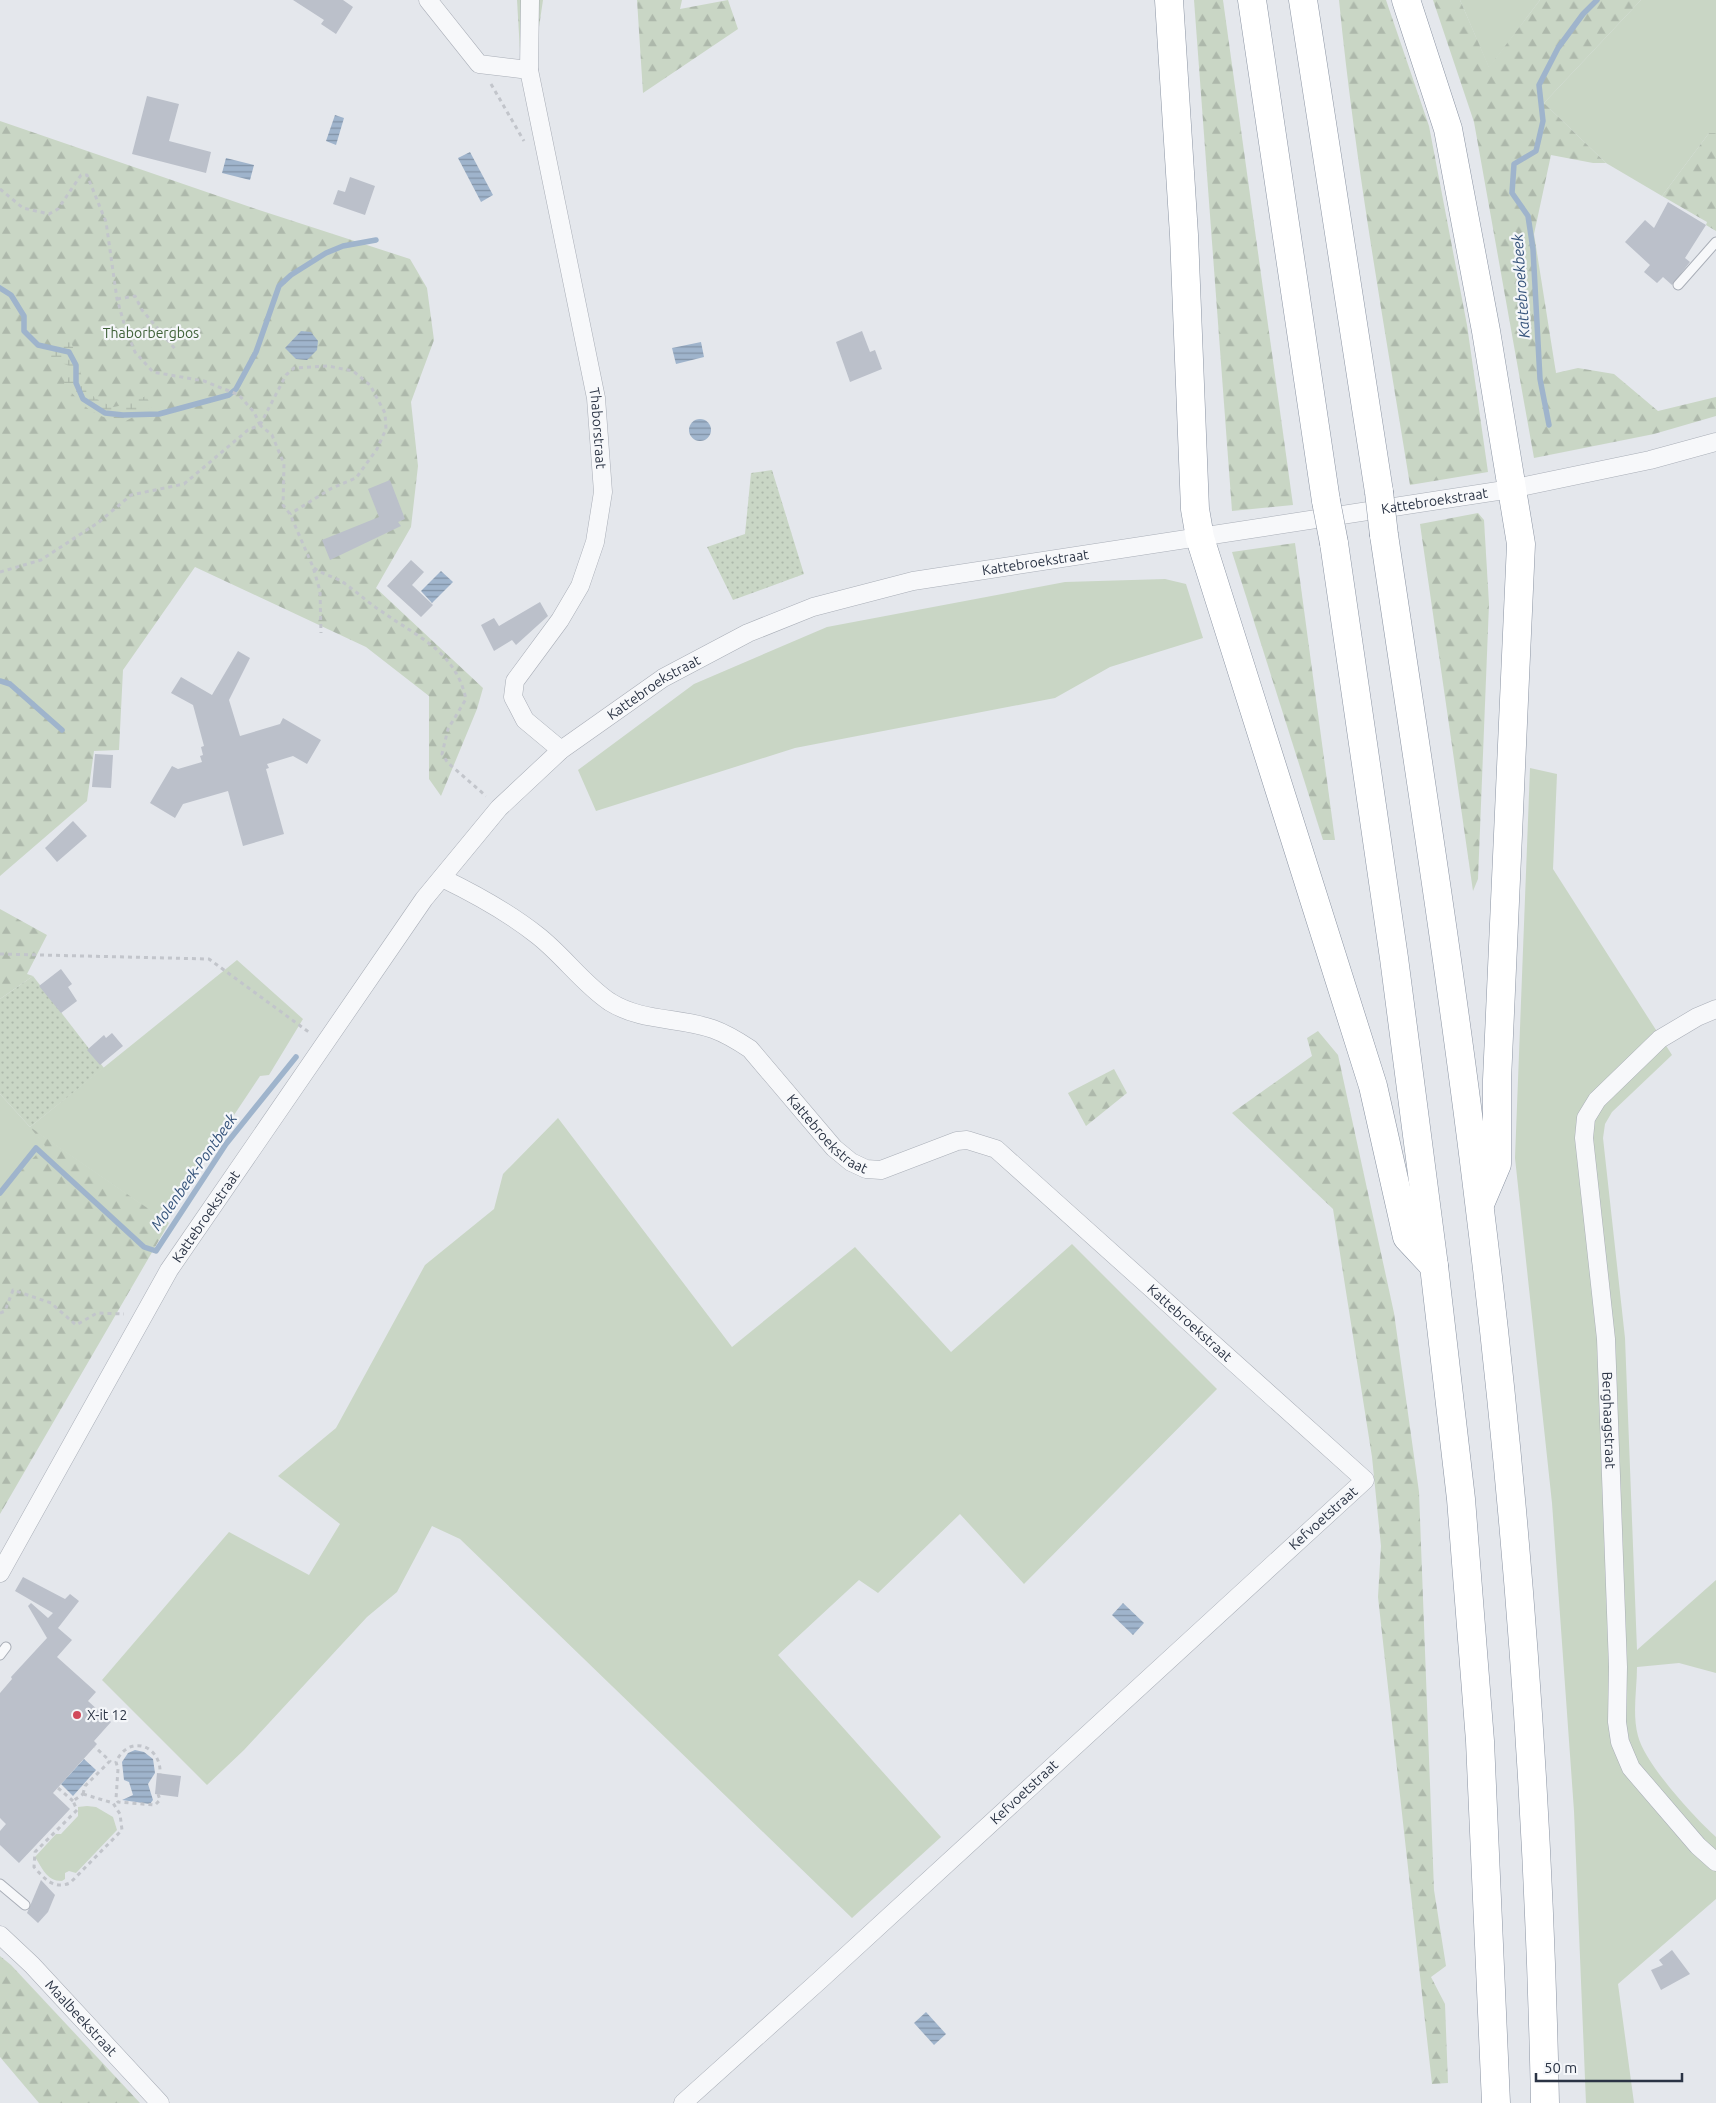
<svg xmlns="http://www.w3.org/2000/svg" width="1716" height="2103" viewBox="0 0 1716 2103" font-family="Ubuntu,sans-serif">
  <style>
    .grass { fill: #c9d6c5 }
    .forest { fill: url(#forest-firs) }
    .wetland { fill: url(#wetland-marsh) }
    .park { fill: url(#park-dots) }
    .water { fill: url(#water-rules) }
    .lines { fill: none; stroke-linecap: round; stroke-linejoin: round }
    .stream { stroke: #9fb4cc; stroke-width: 5.5 }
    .building { fill: #bbc0ca }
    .lane-casing { stroke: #a9aeb7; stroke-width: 11 }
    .street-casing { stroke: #a9aeb7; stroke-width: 19 }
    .highway-casing { stroke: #8b94a3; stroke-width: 29 }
    .path { stroke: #c2c5cb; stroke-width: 3; stroke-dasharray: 4 4; stroke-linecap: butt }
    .lane { stroke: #f7f8fa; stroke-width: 9 }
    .street { stroke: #f7f8fa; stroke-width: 18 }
    .highway { stroke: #fff; stroke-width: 28 }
    .highway-bridge-casing { stroke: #8b94a3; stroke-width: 29; stroke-linecap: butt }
    .highway-bridge { stroke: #fff; stroke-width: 28 }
    .poi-dot { fill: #d1495b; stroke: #f4f6f9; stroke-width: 2 }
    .labels { text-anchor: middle; stroke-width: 4.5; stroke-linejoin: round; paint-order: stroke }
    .park-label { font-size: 14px; fill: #3f6138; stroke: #f4f6f9 }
    .street-label { font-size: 14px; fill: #2b3445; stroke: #f4f6f9 }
    .poi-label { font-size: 14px; fill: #2b3445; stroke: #f4f6f9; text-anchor: start }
    .water-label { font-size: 15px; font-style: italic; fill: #34527a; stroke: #f4f6f9 }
  </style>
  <defs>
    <pattern id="forest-firs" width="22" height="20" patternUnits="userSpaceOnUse" patternTransform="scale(1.25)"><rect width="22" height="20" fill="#c9d6c5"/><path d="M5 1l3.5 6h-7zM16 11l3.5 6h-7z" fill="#adb8ab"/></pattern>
    <pattern id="wetland-marsh" width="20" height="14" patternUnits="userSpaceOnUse" patternTransform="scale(1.25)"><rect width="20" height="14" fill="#c9d6c5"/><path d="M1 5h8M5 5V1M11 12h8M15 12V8" fill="none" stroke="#adb8ab"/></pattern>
    <pattern id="park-dots" width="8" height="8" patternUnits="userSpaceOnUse" patternTransform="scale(1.25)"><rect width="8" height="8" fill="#c9d6c5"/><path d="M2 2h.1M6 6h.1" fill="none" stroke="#adb8ab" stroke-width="1.8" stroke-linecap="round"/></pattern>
    <pattern id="water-rules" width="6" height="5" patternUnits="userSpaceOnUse" patternTransform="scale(1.25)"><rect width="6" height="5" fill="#9fb4cc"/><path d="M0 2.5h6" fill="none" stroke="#8293a7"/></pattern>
  </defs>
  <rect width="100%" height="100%" fill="#e4e7ec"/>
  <g class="grass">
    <path d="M 1460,0 L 1540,0 L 1489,68 Z"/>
    <path d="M 1641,0 L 1716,0 L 1716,133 L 1709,133 L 1662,196 L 1606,163 L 1544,103 Z"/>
    <path d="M 1165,579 L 1186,584 L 1203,638 L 1110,667 L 1055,698 L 795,748 L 596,811 L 578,770 L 694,684 L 827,627 L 1065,582 Z"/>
    <path d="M 1530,768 L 1557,774 L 1553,869 L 1672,1055 L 1612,1112 L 1605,1124 L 1603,1138 L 1625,1338 L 1637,1650 L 1716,1580 L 1716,1673 L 1679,1663 L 1637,1667 C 1637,1689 1632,1714 1638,1736 C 1645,1764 1694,1817 1716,1837 L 1716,1899 L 1618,1984 L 1634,2103 L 1586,2103 L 1574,1811 L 1552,1503 L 1515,1158 Z"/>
    <path d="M 237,960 L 303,1019 L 269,1075 L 260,1076 L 164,1220 L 32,1129 L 46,1146 L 0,1192 L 0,1094 L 30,1127 Z"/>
    <path d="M 558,1118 L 732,1347 L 855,1247 L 951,1352 L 1072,1244 L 1217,1389 L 1024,1584 L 960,1514 L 878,1593 L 859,1580 L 778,1655 L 941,1837 L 852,1918 L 460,1539 L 432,1526 L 397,1592 L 367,1617 L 244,1750 L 207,1785 L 102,1680 L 229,1532 L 309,1575 L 340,1524 L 278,1476 L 336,1428 L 425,1265 L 494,1209 L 503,1174 Z"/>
    <path d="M 87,1806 L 96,1807 L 113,1817 L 117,1830 L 76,1873 L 69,1871 L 65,1873 L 65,1879 L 62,1881 C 46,1881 42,1867 35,1857 L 56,1834 L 61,1834 L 78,1816 L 78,1807 Z"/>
  </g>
  <g class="forest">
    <path d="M 517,0 L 543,0 L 535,54 L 520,51 Z"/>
    <path d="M 637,0 L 682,0 L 680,9 L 728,0 L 738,29 L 643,93 Z"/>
    <path d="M 1194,0 L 1223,0 L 1293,505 L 1232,511 Z"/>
    <path d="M 1339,0 L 1386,0 L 1429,126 L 1467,325 L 1488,472 L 1410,485 C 1384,324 1355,163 1339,0 Z"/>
    <path d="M 1433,0 L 1460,0 L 1489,67 L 1540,0 L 1641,0 L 1544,103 L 1606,163 L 1593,163 L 1551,155 L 1534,234 L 1556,373 L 1578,368 L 1614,374 L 1658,411 L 1716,397 L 1716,416 L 1654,434 L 1534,458 L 1474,122 Z"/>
    <path d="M 0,121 L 256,209 L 410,259 L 427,288 L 434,340 L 411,402 L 418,466 L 411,527 L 376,588 L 483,688 L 477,709 L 441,796 L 429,779 L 429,696 L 366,647 L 195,567 L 123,670 L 119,750 L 94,751 L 87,801 L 0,876 Z"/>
    <path d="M 1709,133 L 1716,133 L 1716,231 L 1706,225 L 1707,222 L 1662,196 Z"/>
    <path d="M 1478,513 L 1484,520 L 1489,604 L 1478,879 L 1473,891 L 1420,524 Z"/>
    <path d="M 1295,543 L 1335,840 L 1323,840 L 1232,552 Z"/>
    <path d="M 0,909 L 47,935 L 27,974 L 33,976 L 0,999 Z"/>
    <path d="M 1318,1031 L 1338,1055 L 1394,1313 L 1419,1492 L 1434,1890 L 1446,1966 L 1431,1977 L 1445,2004 L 1448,2083 L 1432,2084 L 1378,1597 L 1381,1546 L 1372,1457 L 1333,1209 L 1232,1113 L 1312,1056 L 1307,1038 Z"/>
    <path d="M 1114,1069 L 1127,1093 L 1086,1126 L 1068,1093 Z"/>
    <path d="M 30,1127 L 169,1223 L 0,1514 L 0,1192 L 45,1146 Z"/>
    <path d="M 0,1956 L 11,1965 L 140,2103 L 39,2103 L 0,2057 Z"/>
  </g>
  <path class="wetland" d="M 71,341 L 85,387 L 95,398 L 113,407 L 125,405 L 146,396 L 152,407 L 122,423 C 90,414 85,408 64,384 L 69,366 L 50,358 L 56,345 Z"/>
  <g class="park">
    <path d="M 772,470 L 804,574 L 733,600 L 707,547 L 745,534 L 751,473 Z"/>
    <path d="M 33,976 L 104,1068 L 30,1127 L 0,1094 L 0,999 Z"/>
  </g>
  <g class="water">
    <path d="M 335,115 L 344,118 L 336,145 L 326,141 Z"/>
    <path d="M 470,152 L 493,195 L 481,202 L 458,158 Z"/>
    <path d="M 226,158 L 254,165 L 250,180 L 222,173 Z"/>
    <path d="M 301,331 L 311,332 L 318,341 L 317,350 L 307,360 L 296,359 L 285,348 Z"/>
    <path d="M 701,342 L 704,357 L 676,364 L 672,348 Z"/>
    <circle cx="700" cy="430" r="11"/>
    <path d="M 441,571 L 453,582 L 432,603 L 421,591 Z"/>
    <path d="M 1123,1603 L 1144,1623 L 1133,1635 L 1112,1615 Z"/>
    <path d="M 135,1750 L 144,1752 L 153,1759 L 155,1773 L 148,1784 L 153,1800 L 150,1804 L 122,1800 L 133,1795 L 129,1782 L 124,1780 L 122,1762 L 128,1753 Z"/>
    <path d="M 84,1759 L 96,1770 L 73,1796 L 61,1784 Z"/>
    <path d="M 926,2012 L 946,2034 L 934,2045 L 914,2023 Z"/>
  </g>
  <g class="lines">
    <g class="stream">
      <path d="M 0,288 L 11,295 L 24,316 L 24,331 L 38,345 L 69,352 L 76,365 L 76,383 L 83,399 L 105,413 L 123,415 L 159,414 L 229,395 L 236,389 L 256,352 L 279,286 L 291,275 L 326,253 L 343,246 L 376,240"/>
      <path d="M 1549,425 L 1540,379 L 1533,249 L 1528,216 L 1512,193 L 1514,164 L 1536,151 L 1543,121 L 1539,85 L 1558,48 L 1583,14 L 1597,0"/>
      <path d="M 0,681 L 10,684 L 62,730"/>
      <path d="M 0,1193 L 36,1148 L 144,1247 L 156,1251 L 226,1144 L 296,1057"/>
    </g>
  </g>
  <g class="building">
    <path d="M 293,0 L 343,0 L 353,7 L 336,34 L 321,24 L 324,20 Z"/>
    <path d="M 147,96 L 179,104 L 169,141 L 211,152 L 206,173 L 132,154 Z"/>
    <path d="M 350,177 L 375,186 L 365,215 L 333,204 L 338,190 L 345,192 Z"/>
    <path d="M 1668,202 L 1706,225 L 1685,258 L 1690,262 L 1672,285 L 1663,277 L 1657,283 L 1644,272 L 1650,265 L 1625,242 L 1645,220 L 1654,228 Z"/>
    <path d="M 862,331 L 870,352 L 875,350 L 882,369 L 850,382 L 836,342 Z"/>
    <path d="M 390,480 L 405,519 L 398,522 L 401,526 L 330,560 L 322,540 L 379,517 L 368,489 Z"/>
    <path d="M 411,560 L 424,572 L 412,585 L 433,605 L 421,617 L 387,586 Z"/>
    <path d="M 540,602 L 548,616 L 516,645 L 512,640 L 494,651 L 481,625 L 494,618 L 499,626 Z"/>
    <path d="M 238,651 L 250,658 L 229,700 L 240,736 L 280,724 L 283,718 L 321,740 L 307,764 L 293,756 L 267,764 L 269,768 L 266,769 L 284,834 L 243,846 L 228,791 L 183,804 L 175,818 L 150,803 L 172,766 L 178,769 L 202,762 L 200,756 L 203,755 L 201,747 L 204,746 L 193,705 L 171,693 L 181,677 L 212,695 Z"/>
    <path d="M 95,754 L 113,755 L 111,788 L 92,787 Z"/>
    <path d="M 73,821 L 87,836 L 57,862 L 45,848 Z"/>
    <path d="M 61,969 L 72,984 L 68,987 L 77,1001 L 61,1013 L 39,986 Z"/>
    <path d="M 112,1033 L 123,1046 L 100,1065 L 87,1050 L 104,1035 L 106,1038 Z"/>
    <path d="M 23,1577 L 65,1599 L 70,1594 L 79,1601 L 58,1628 L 72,1640 L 57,1657 L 96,1692 L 88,1701 L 111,1722 L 94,1741 L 97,1744 L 53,1793 L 70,1809 L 19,1863 L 0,1845 L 0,1831 L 6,1824 L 0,1818 L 0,1693 L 12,1679 L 11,1677 L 47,1638 L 28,1606 L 31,1603 L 48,1618 L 53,1613 L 15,1591 Z"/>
    <path d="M 157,1773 L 181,1776 L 178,1797 L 155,1794 Z"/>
    <path d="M 41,1880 L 55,1895 L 48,1912 L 38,1923 L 27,1913 Z"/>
    <path d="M 1672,1950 L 1690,1974 L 1661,1990 L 1651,1970 L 1663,1965 L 1659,1960 Z"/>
  </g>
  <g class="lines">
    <defs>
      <g id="lane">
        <path d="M 1678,285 L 1716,242"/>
        <path d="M 0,1655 L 6,1647"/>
        <path d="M 0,1884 L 25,1905"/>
      </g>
      <g id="street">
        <path d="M 428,0 L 479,64 L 529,70"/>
        <path id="s1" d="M 530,0 L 529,70 L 596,398 L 603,492 L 595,542 L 580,586 L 560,620 L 515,681 L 513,697 L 525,720 L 561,750"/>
        <path id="s2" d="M 442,878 C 475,894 508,912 537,935 C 563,955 583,984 610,1002 C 642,1022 679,1017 713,1029 C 727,1034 738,1041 750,1049 L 834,1148 L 851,1162 L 866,1169 L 881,1170 L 957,1141 L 967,1140 L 996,1149 L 1365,1480 L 820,1980 L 683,2103"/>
        <path id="s3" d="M 1716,1009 L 1697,1017 L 1660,1039 L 1597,1100 L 1586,1118 L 1584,1138 L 1606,1339 L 1618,1667 L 1617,1722 L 1620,1742 L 1631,1768 L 1698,1846 L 1716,1862"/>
        <path id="s4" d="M 0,1573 L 169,1270 L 424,899 L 499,808 L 561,750 L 663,678 L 748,633 L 813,607 L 913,581 L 1511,489 L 1650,460 L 1716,442"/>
        <path id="s5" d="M 0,1935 L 32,1965 L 160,2103"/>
      </g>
      <g id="highway">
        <path d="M 1169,0 L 1184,235 L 1195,509 L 1200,538 L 1373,1086 L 1407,1237 L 1434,1266"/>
        <path d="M 1252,0 L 1326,501"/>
        <path d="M 1303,0 L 1379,492"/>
        <path d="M 1406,0 L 1448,129 L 1486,331 L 1521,544 L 1497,1080 L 1497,1164 L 1480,1204"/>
        <path d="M 1384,535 C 1417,757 1452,979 1479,1202 C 1516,1501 1539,1802 1545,2103"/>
        <path d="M 1334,543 L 1394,958 L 1434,1266 L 1461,1499 L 1480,1741 L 1496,2103"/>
      </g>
    </defs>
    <use href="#lane" class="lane-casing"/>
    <use href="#street" class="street-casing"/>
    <use href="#highway" class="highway-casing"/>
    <g class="path">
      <path d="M 491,84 L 524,141"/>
      <path d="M 0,189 L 23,208 L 49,214 L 58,209 L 81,175 L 87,175 L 106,222 L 117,299 L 126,330 L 135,352 L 153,372 L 204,381 L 239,395 L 254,412 L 260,425"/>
      <path d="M 117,299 L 135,296 L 142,310 L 176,350"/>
      <path d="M 260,425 L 286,375 L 294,368 L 328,366 L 353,371 L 370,385 L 385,413 L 386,429 L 377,449 L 356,478 L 332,488 L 290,514"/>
      <path d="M 314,568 C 322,574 332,576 341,581 C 355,590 367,602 381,611 C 417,637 455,650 466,699 L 448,729 L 442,754 L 448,763 L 486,796"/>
      <path d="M 0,572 L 41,560 L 99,522 L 131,495 L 184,484 L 248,430 L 260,425 L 272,435 L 284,464 L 283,505 L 290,514 L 313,567 L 320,591 L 321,633"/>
      <path d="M 0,954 L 209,959 L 310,1033"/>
      <path d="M 0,1313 L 5,1311 L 13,1290 L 51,1303 L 76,1325 L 97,1313 L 124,1314"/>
      <path d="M 58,1788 L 73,1801"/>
      <path d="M 83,1794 L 113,1803 L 120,1814 L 122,1830 L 70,1883 C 53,1890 44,1878 34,1867 L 35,1852 L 77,1810 L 73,1801 Z"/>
      <path d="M 83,1794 L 85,1786 L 110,1761 L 95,1747"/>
      <path d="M 158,1794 L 160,1800 L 155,1805 L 118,1802 L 116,1799 L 118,1769 L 116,1762 C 129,1733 162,1746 160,1774"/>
    </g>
    <use href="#lane" class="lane"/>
    <use href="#street" class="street"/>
    <use href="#highway" class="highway"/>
    <defs>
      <g id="highway-bridge">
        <path d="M 1379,492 L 1384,535"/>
        <path d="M 1326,501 L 1334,543"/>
      </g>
    </defs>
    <use href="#highway-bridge" class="highway-bridge-casing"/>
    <use href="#highway-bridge" class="highway-bridge"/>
  </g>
  <circle class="poi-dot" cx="77" cy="1715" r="5"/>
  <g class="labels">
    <g class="park-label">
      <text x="151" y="338">Thaborbergbos</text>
    </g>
    <g class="street-label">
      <text dy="5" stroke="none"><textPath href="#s1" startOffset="435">Thaborstraat</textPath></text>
      <text dy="5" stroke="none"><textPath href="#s4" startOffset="1922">Kattebroekstraat</textPath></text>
      <text dy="5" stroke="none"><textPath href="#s4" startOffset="1518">Kattebroekstraat</textPath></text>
      <text dy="5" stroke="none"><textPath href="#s4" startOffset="1112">Kattebroekstraat</textPath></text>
      <text dy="5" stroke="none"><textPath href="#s2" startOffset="475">Kattebroekstraat</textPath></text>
      <text dy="5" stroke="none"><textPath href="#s4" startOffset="412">Kattebroekstraat</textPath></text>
      <text dy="5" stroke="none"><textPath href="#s2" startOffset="925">Kattebroekstraat</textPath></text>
      <text dy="5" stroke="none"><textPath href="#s3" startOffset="476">Berghaagstraat</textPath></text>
      <text transform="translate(1323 1518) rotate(-42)" y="5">Kefvoetstraat</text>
      <text transform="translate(1024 1792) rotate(-43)" y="5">Kefvoetstraat</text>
      <text dy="5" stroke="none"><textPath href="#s5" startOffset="116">Maalbeekstraat</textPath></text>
    </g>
    <g class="poi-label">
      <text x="87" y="1720">X-it 12</text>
    </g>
    <g class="water-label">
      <text transform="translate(1521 286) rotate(-94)" y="5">Kattebroekbeek</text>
      <text transform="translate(194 1172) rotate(-55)" y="5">Molenbeek-Pontbeek</text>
    </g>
  </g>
  <path d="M1536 2073v8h146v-8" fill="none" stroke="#2b3445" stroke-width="2.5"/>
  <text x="1544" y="2073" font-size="15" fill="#2b3445" stroke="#f4f6f9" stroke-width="4" paint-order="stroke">50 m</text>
</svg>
